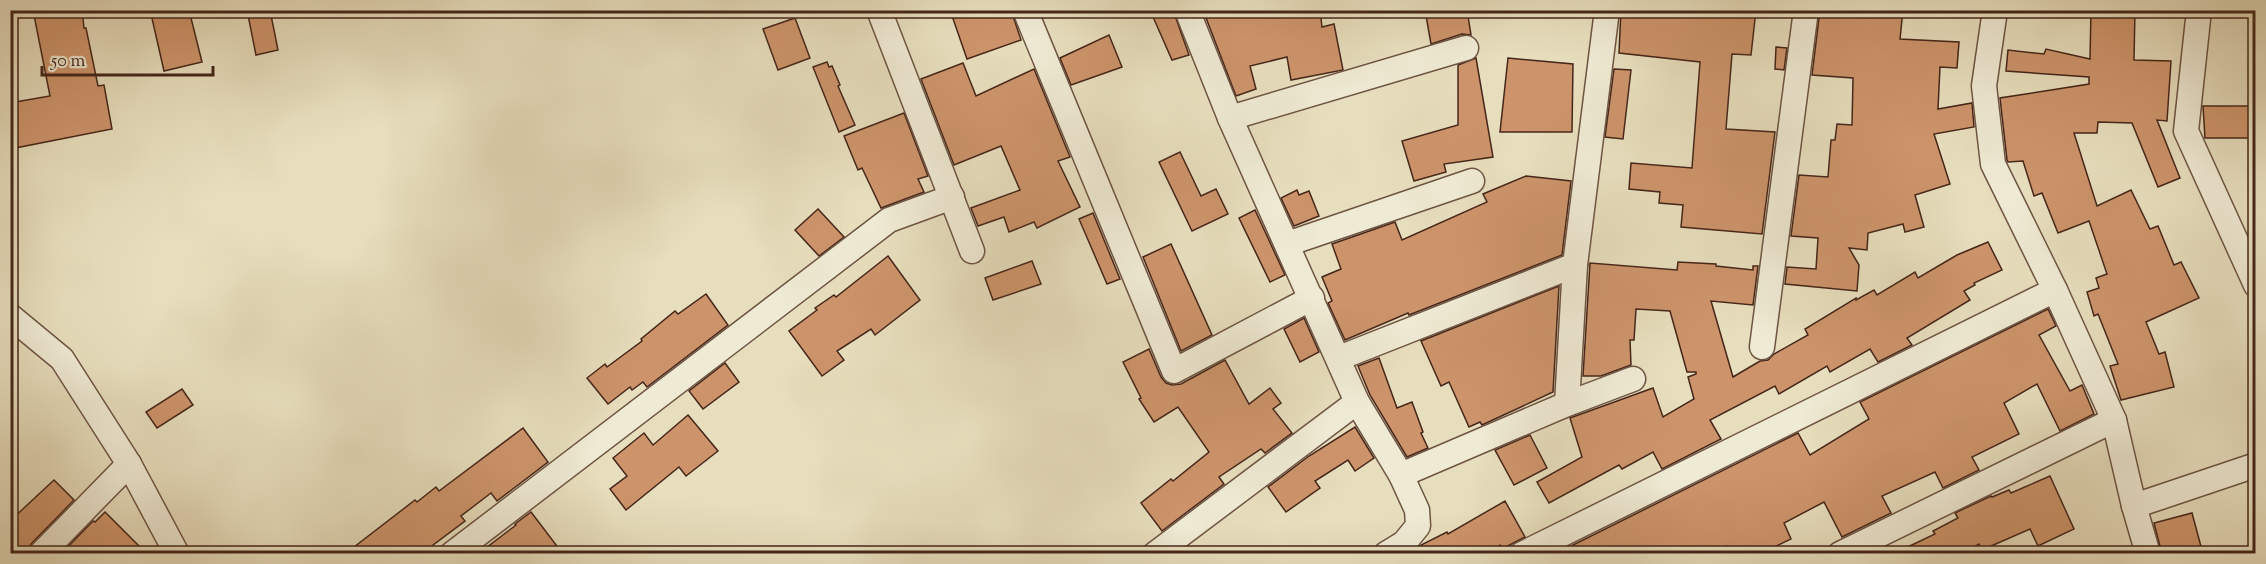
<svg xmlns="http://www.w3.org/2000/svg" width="2266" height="564" viewBox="0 0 2266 564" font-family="'Sorts Mill Goudy',serif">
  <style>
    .building { fill: #cd946b; stroke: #45261a; stroke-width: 1.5 }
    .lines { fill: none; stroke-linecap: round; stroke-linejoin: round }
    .minor-casing { stroke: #6e5443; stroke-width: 27 }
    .minor { stroke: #efead4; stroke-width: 24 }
  </style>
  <rect width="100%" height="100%" fill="#e7debd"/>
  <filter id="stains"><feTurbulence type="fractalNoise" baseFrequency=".00333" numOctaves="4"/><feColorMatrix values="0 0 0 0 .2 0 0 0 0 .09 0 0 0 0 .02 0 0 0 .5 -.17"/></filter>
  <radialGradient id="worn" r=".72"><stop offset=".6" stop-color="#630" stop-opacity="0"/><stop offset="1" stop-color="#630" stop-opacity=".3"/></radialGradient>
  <g class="building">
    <path d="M 33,10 L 82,10 L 84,28 L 86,28 L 98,86 L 104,85 L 112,129 L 15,148 L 10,125 L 10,103 L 50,96 Z"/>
    <path d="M 167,10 L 189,10 L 202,62 L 164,71 L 151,14 Z"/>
    <path d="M 247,10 L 270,10 L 278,50 L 256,55 Z"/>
    <path d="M 950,10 L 991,10 L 992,16 L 1011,10 L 1021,40 L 967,59 Z"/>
    <path d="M 1150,10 L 1173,10 L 1189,55 L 1172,60 Z"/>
    <path d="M 1203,10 L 1320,10 L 1322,27 L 1334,24 L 1343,70 L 1291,80 L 1287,57 L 1250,66 L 1256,89 L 1236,96 Z"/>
    <path d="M 1425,10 L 1467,10 L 1471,35 L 1462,34 L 1431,44 Z"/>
    <path d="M 1621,10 L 1756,10 L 1751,55 L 1732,54 L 1726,129 L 1775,132 L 1762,234 L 1681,227 L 1683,205 L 1659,203 L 1660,192 L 1629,189 L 1631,163 L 1692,168 L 1700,62 L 1619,53 Z"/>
    <path d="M 1820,10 L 1885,16 L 1885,10 L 1903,10 L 1900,39 L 1959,42 L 1957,68 L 1940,67 L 1938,109 L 1972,103 L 1974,127 L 1934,134 L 1950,184 L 1915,195 L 1924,227 L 1905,232 L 1903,224 L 1868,233 L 1867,250 L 1849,248 L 1859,265 L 1857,291 L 1785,284 L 1787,267 L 1816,269 L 1818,238 L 1791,236 L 1799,175 L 1828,177 L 1831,140 L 1835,140 L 1837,124 L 1852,125 L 1853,78 L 1812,75 Z"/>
    <path d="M 2091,10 L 2135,10 L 2134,60 L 2171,61 L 2167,121 L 2157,120 L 2180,178 L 2158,187 L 2132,123 L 2098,122 L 2097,133 L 2074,133 L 2097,206 L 2131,190 L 2150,229 L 2158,226 L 2174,265 L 2181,262 L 2199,298 L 2146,322 L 2159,354 L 2165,352 L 2174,387 L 2121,400 L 2110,366 L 2118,364 L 2098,314 L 2094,316 L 2087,292 L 2099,288 L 2096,278 L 2107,274 L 2089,221 L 2058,233 L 2042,193 L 2034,196 L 2023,161 L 2008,162 L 2007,160 L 2000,98 L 2089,84 L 2089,77 L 2006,71 L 2008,50 L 2044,54 L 2046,49 L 2090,59 Z"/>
    <path d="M 795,18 L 810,58 L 778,70 L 763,29 Z"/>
    <path d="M 1109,35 L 1122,67 L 1071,85 L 1060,58 Z"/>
    <path d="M 1776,47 L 1787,48 L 1784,70 L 1775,69 Z"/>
    <path d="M 1476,58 L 1493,157 L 1444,164 L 1446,172 L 1414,181 L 1402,141 L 1458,125 L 1458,65 Z"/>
    <path d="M 1508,58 L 1573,64 L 1572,132 L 1500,132 Z"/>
    <path d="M 827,62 L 829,67 L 832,66 L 840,85 L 838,86 L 855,125 L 839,132 L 813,67 Z"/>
    <path d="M 963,63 L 976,96 L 1034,69 L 1070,157 L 1058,161 L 1080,207 L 1037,228 L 1034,222 L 1009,232 L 1004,217 L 978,226 L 971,208 L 1020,190 L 1001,146 L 954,165 L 921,79 Z"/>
    <path d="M 1614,69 L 1631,70 L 1623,139 L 1605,137 Z"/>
    <path d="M 2203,106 L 2256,106 L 2256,138 L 2205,138 Z"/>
    <path d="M 904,113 L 928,176 L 918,179 L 924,192 L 881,208 L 862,168 L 858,170 L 844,136 Z"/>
    <path d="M 1180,152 L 1201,196 L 1216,189 L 1228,214 L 1192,231 L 1159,162 Z"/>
    <path d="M 1526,176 L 1571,181 L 1562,255 L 1409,315 L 1408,313 L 1345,340 L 1328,303 L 1332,301 L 1322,277 L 1341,269 L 1332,244 L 1395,222 L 1402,240 L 1487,202 L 1483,194 Z"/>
    <path d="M 1297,190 L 1299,195 L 1309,191 L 1319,216 L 1294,226 L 1281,198 Z"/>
    <path d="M 818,209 L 844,237 L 819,256 L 795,230 Z"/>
    <path d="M 1255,210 L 1285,275 L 1270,282 L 1239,218 Z"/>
    <path d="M 1093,213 L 1120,279 L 1107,284 L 1079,219 Z"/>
    <path d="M 1988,242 L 2002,270 L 1974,283 L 1975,285 L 1964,291 L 1970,300 L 1907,338 L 1912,345 L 1878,362 L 1870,349 L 1830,372 L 1827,366 L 1779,394 L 1775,386 L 1710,420 L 1721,439 L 1662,469 L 1653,452 L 1622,469 L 1619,465 L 1549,503 L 1537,482 L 1582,457 L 1570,418 L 1653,388 L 1663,417 L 1694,399 L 1688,377 L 1696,374 L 1696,372 L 1687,372 L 1670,311 L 1636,309 L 1634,340 L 1630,340 L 1631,365 L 1601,376 L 1583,376 L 1590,263 L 1677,270 L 1678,262 L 1716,264 L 1716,266 L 1753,270 L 1753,266 L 1758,266 L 1753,305 L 1711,301 L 1733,377 L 1760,361 L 1768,360 L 1774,354 L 1808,335 L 1805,329 L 1856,298 L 1856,300 L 1874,290 L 1877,295 L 1915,272 L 1918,278 L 1957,255 Z"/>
    <path d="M 1171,244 L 1212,335 L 1181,351 L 1143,257 Z"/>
    <path d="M 888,256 L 920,300 L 875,335 L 871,329 L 837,351 L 844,360 L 822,376 L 789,331 L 817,310 L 815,308 L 834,295 L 836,297 Z"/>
    <path d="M 1032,261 L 1041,284 L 993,300 L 985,278 Z"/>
    <path d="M 1559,286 L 1553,392 L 1482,425 L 1480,422 L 1469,427 L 1449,382 L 1441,386 L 1421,341 Z"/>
    <path d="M 706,294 L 728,325 L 647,387 L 643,382 L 632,390 L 630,387 L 608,404 L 587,378 L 605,364 L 607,367 L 642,341 L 641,339 L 675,311 L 678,314 Z"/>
    <path d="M 2048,309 L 2056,326 L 2039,335 L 2070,391 L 2082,385 L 2094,414 L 2060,431 L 2037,384 L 2004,403 L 2019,434 L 1972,457 L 1979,470 L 1943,488 L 1935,472 L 1882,496 L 1891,513 L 1842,537 L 1824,502 L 1784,523 L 1791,539 L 1760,554 L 1729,554 L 1726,546 L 1710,554 L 1555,554 L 1798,433 L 1810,455 L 1869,419 L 1860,402 Z"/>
    <path d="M 1304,318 L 1319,352 L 1300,362 L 1284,329 Z"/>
    <path d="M 1149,349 L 1161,377 L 1166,383 L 1172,385 L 1181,384 L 1225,360 L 1249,404 L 1270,388 L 1281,403 L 1273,409 L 1292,433 L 1265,453 L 1261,449 L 1219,477 L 1224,484 L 1162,531 L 1141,503 L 1171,479 L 1173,481 L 1209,452 L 1178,407 L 1154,422 L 1139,399 L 1141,398 L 1123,362 Z"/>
    <path d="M 1379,358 L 1397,408 L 1412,402 L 1423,432 L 1421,433 L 1428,448 L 1407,457 L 1370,395 L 1358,366 Z"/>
    <path d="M 725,363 L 739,382 L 703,409 L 689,391 Z"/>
    <path d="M 182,389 L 193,405 L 157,428 L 146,412 Z"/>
    <path d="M 688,415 L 718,451 L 686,476 L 679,467 L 626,510 L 610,489 L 627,476 L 613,458 L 644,433 L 653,445 Z"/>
    <path d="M 1355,427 L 1374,458 L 1355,471 L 1348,460 L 1315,481 L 1320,488 L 1286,512 L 1268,487 L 1309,456 Z"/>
    <path d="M 523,428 L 548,462 L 497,501 L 491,493 L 461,516 L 465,521 L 421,554 L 345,554 L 415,500 L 417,502 L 436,487 L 439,491 Z"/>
    <path d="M 1530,435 L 1547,468 L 1514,485 L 1495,450 Z"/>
    <path d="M 2050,476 L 2074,529 L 2038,546 L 2030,529 L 1982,550 L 1979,544 L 1961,554 L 1893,554 L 1935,534 L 1933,531 L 1958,518 L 1955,513 L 1991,496 L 1992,497 L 2009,490 L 2011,493 Z"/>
    <path d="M 54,480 L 74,500 L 31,544 L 27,554 L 10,554 L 10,521 Z"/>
    <path d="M 1505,501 L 1525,537 L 1502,549 L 1500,545 L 1487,554 L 1413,554 L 1421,545 L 1447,532 L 1448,534 Z"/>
    <path d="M 105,512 L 147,554 L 61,554 L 93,521 L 95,522 Z"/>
    <path d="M 531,512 L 563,554 L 478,554 L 516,525 L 515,524 Z"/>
    <path d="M 2192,513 L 2203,554 L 2162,554 L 2154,523 Z"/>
  </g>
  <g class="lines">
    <defs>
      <g id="minor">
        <path d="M 879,10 L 972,251"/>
        <path d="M 1025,10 L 1174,371 L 1312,298"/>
        <path d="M 1187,10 L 1230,118 L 1357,402 L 1401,475 L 1417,510 L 1418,526 L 1404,543 L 1386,554"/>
        <path d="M 1995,10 L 1984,86 L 1993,164 L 2055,290 L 2114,420 L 2134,506 L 2148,554"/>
        <path d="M 2199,10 L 2186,131 L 2256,285"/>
        <path d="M 1230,118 L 1466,48"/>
        <path d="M 1287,244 L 1472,181"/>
        <path d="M 10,316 L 62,359 L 129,464 L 177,554"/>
        <path d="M 1762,347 L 1806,10"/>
        <path d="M 1339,358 L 1575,265"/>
        <path d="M 1567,404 L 1575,265 L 1607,10"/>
        <path d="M 1401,475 L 1567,404 L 1633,379"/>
        <path d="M 2134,506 L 2256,465"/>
        <path d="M 41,554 L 129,464"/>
        <path d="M 452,554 L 889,220 L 952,197"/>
        <path d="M 1155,554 L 1357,402"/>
        <path d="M 1522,554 L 2055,290"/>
        <path d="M 1840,554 L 2114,420"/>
      </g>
    </defs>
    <use href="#minor" class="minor-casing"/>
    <use href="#minor" class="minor"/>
  </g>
  <rect width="2266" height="564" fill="none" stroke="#e7debd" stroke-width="36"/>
  <rect x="12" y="12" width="2242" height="540" fill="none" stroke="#45261a" stroke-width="3"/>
  <rect x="18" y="18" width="2230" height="528" fill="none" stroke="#45261a" stroke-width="1.5"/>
  <path d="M42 66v9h171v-9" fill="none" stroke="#45261a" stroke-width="3"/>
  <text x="51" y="66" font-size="18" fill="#45261a" stroke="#efead4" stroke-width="4.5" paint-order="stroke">50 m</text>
  <rect width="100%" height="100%" filter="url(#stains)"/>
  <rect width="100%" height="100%" fill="url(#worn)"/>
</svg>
